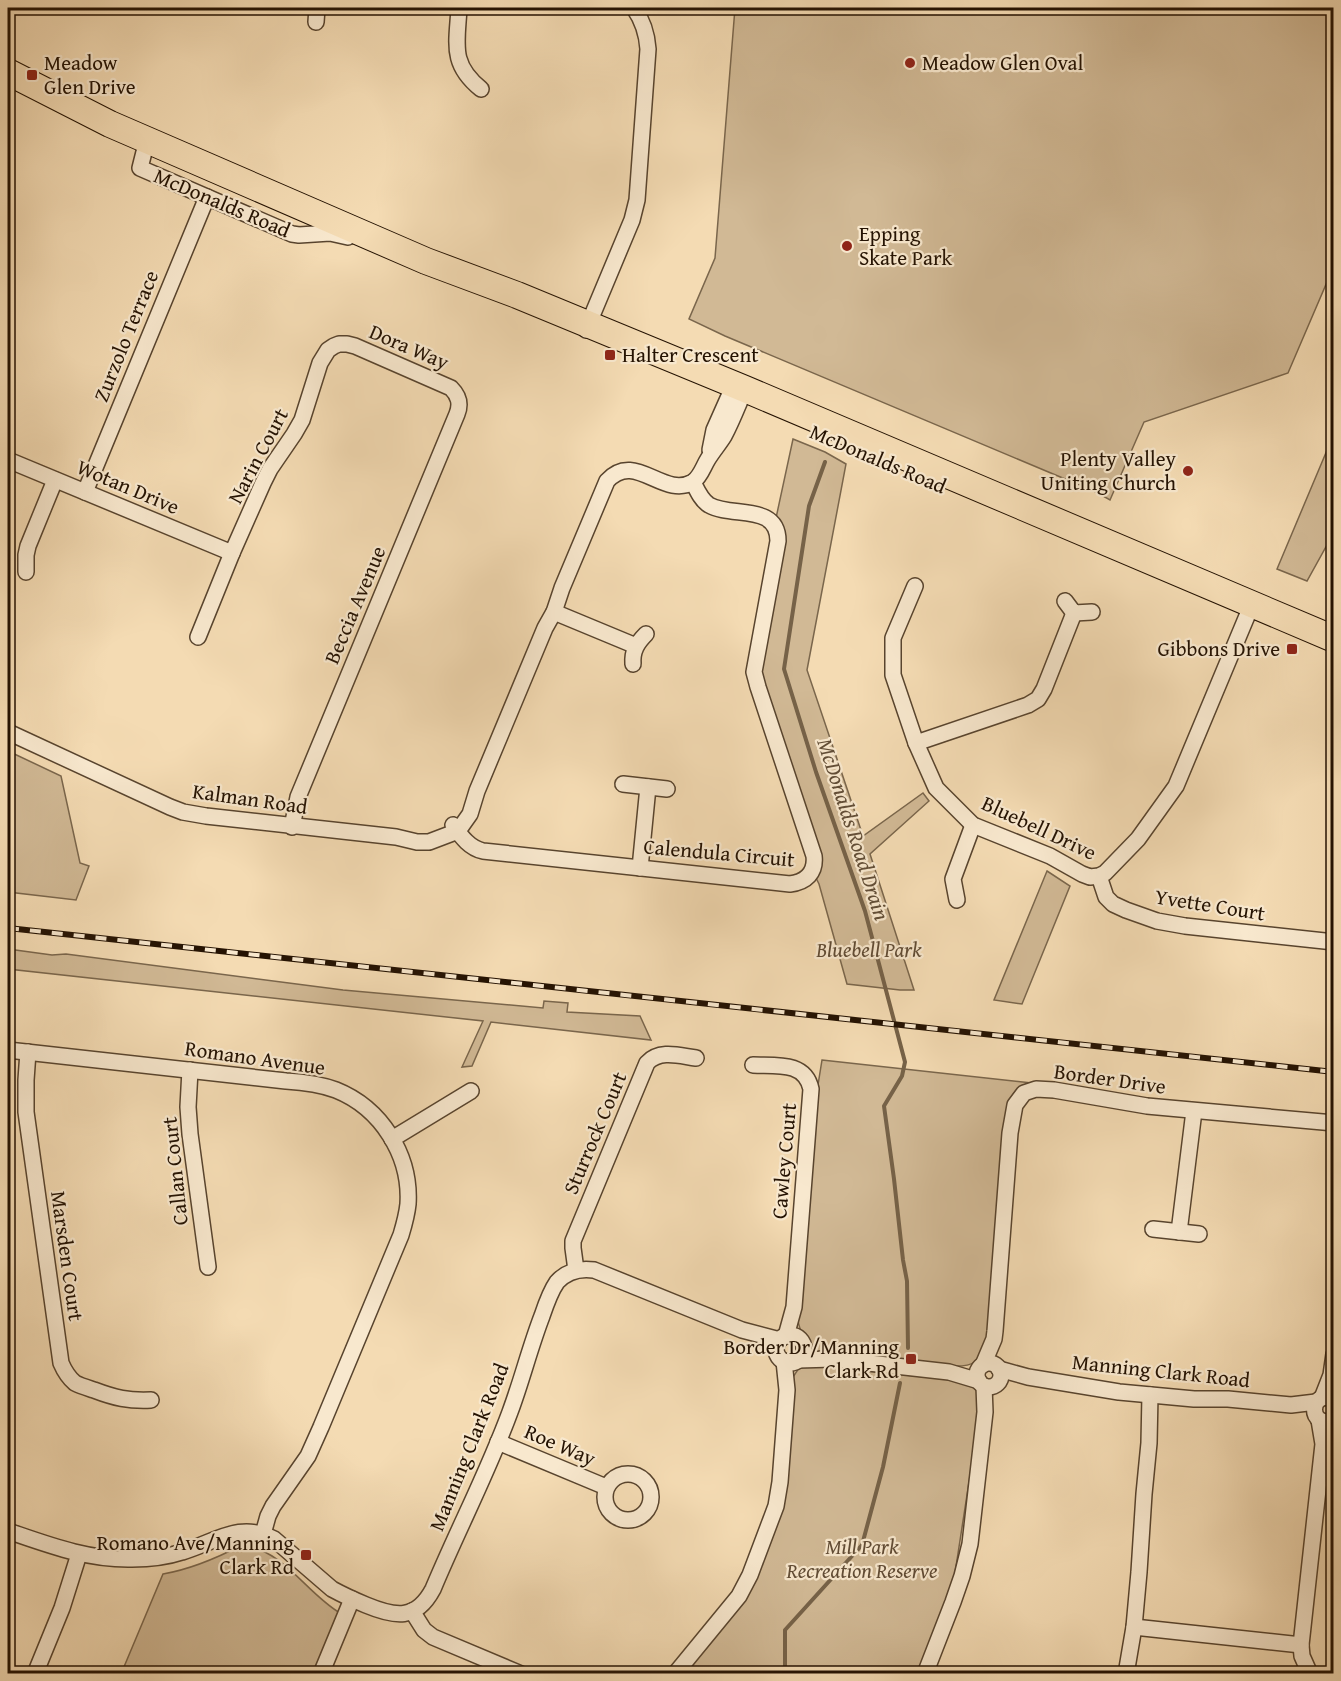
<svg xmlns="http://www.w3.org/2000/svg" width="1341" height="1681" viewBox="0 0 1341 1681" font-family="'Gentium Book Plus',serif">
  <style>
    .green { fill: #d1b995; stroke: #7a664c; stroke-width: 1.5 }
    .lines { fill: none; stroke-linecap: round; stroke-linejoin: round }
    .stream { stroke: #766248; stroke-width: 4 }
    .minor-casing { stroke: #58442e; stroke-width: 18 }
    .primary-casing { stroke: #241202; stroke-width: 28 }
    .minor { stroke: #f8e8ce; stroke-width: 15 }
    .primary { stroke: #f4dbb3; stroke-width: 26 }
    .rail-casing { stroke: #241202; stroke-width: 6 }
    .rail { stroke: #f8e8ce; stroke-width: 4; stroke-dasharray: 11; stroke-linecap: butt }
    .poi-dot { fill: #8f2418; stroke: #f8e8ce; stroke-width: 2 }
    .labels { text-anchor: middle; stroke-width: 4.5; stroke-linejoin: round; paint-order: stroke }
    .poi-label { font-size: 21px; fill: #241202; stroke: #f8e8ce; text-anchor: start }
    .street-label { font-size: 21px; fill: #241202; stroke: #f8e8ce }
    .park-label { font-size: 21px; font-style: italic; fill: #614c35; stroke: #f8e8ce }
    .water-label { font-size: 22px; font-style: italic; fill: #624e37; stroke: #f8e8ce }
  </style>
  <rect width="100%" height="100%" fill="#f4dbb3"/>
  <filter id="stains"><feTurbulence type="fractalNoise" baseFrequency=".00333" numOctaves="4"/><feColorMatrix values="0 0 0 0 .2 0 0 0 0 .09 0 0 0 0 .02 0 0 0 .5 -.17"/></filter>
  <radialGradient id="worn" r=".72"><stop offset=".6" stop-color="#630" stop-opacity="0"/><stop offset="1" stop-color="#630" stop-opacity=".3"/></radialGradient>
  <g class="green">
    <path d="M 735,8 L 1333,8 L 1333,268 L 1288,373 L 1144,422 L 1110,500 L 1096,492 L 725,336 L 689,319 L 715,258 Z"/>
    <path d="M 1333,436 L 1333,534 L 1307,581 L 1277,569 Z"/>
    <path d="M 793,439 L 825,452 L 846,464 L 807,670 L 863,836 L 923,793 L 929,801 L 870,854 L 914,990 L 900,990 L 847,984 L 819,884 L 815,876 L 760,669 L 776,518 Z"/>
    <path d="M 8,751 L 61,776 L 80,863 L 89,866 L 76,900 L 8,892 Z"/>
    <path d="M 1047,871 L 1070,886 L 1022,1004 L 994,1000 Z"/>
    <path d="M 8,949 L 52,955 L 66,954 L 343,990 L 543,1008 L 544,1001 L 568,1003 L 567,1012 L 640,1016 L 651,1040 L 491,1022 L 472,1066 L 462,1067 L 483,1021 L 8,969 Z"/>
    <path d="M 822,1060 L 1032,1083 C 1020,1084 1013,1092 1009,1103 L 988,1340 C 978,1361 977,1367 952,1366 L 817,1351 C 808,1345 799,1331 798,1320 L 813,1116 Z"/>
    <path d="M 804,1365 L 809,1365 L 963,1381 L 979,1389 L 981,1404 L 953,1586 L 918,1673 L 682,1674 L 744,1599 L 784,1491 L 793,1377 L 799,1368 Z"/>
    <path d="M 242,1545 C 284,1550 306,1593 340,1613 L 315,1673 L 121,1674 L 163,1574 C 192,1569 217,1558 242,1545 Z"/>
  </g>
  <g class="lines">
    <g class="stream">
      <path d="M 825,462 L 809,506 L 784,669 L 816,772 L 865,911 L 905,1062 L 902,1076 L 884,1106 L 894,1179 L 903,1260 L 907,1281 L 908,1348"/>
      <path d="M 785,1674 L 785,1630 L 862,1545 L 883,1467 L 900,1383"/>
    </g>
    <defs>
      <g id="minor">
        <path d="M 459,8 C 457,44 450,64 481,89"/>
        <path d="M 316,22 L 317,8"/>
        <path d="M 147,140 L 140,168 L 292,234 L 299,235 L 330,233 L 348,237"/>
        <path d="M 586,330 L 632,220 L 637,200 L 648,49 C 647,34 643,21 634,8"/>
        <path d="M 710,450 L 714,430 L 734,385"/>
        <path d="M 8,460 L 232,553"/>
        <path d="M 85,492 L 207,197"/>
        <path d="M 26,572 L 26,555 L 28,546 L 55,480"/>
        <path d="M 915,586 L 893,638 L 893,675 L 916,743 L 936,788 L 973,825 L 1050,856 L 1082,874 L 1090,877 L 1099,876 L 1105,873 L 1138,839 L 1176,786 L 1247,616"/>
        <path d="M 1065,601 L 1074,613 L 1092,612"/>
        <path d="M 554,612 L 636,646"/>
        <path d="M 198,637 L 232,553 L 263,483 L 270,469 L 294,434 L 302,420 L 320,363 L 328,350 L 334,346 L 339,344 L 347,344 L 355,346 L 451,388 C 459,396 461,404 457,414 L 298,797 L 292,827"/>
        <path d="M 633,664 C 632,651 637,643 646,634"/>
        <path d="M 8,732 L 170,807 L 183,812 L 206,816 L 396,837 L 417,842 L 429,842 L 458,831 L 470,814 L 477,791 L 545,628 L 554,612 L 562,588 L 607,481 C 635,450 663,499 693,482 C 701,476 703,467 708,459 C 713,451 719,444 724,436 C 732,421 738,405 745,389"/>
        <path d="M 916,743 L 1028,705 L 1038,699 L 1044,689 L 1074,613"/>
        <path d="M 623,784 L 667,789"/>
        <path d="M 453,825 C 461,836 469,848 483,851 L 790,884 C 806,882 816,873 814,856 L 758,687 L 754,672 L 778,541 C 778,503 732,518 709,505 C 701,500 697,490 693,482"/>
        <path d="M 640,868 L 648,787"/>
        <path d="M 1099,876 L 1106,897 L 1113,904 L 1126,910 L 1157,921 L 1185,926 L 1334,942"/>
        <path d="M 957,900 L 953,879 L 973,825"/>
        <path d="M 8,1050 L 286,1081 C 303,1082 320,1084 336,1090 C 381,1108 411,1155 408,1204 C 407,1214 404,1225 401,1235 L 321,1427 L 308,1456 L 273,1506 L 268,1516 L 263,1534"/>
        <path d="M 28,1052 L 26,1080 L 26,1112 L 61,1363 C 64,1370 69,1378 75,1383 C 81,1386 88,1388 94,1390 C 115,1398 128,1401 151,1400"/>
        <path d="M 753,1065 C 776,1066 805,1061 811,1089 L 794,1307 L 786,1336"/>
        <path d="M 190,1070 L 188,1107 L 190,1134 L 208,1267"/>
        <path d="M 392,1139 L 471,1091"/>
        <path d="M 1153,1229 L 1199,1234"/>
        <path d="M 1179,1232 L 1194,1111"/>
        <path d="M 576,1270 L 573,1248 L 573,1241 L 647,1063 C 660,1049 680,1056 696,1058"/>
        <circle cx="790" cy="1349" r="14"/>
        <path d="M 798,1360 L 833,1359 L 949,1372 L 979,1381"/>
        <circle cx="989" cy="1375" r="12"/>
        <path d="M 983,1365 L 994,1339 L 995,1331 L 1010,1133 L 1015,1105 L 1024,1093 L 1036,1089 L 1054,1090 L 1147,1106 L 1334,1123"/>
        <path d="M 999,1369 L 1028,1377 L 1119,1392 L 1194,1399 L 1228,1399 L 1291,1405 L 1316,1402"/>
        <path d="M 1322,1398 L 1331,1375 L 1334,1354"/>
        <path d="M 1334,1399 C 1308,1389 1308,1430 1334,1420"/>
        <path d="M 498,1442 L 606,1487"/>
        <circle cx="628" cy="1497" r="23"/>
        <path d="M 8,1531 C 49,1545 88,1560 132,1559 C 149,1559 167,1557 182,1552 C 216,1542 239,1521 274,1539 L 332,1589 C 343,1595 354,1600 366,1605 C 395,1617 416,1621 433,1589 C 458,1529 488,1472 510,1412 C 522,1380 530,1347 542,1316 C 546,1304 550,1292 557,1282 C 567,1271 580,1268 594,1270 L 742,1330 L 780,1340"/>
        <path d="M 412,1611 L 424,1630 L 433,1637 L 521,1674"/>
        <path d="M 1134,1627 L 1301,1645"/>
        <path d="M 35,1674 L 62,1608 L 79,1554"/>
        <path d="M 321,1674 L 352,1599"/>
        <path d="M 675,1674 L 739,1596 L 750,1575 L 776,1506 L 780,1482 L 787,1390 L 784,1361"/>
        <path d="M 925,1674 L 953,1602 L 962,1576 L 970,1544 L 985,1412 L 984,1386"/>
        <path d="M 1126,1674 L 1134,1627 L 1139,1572 L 1144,1494 L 1149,1443 L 1150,1395"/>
        <path d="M 1310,1674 L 1302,1656 L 1301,1645 L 1323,1444 L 1319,1420"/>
      </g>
      <path id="primary" d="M 8,72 L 110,124 L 147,140 L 426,261 L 517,295 L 745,389 L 1334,639"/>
    </defs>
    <use href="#minor" class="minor-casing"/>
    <use href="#primary" class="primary-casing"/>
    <use href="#minor" class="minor"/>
    <use href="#primary" class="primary"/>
    <defs>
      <path id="rail" d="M 8,928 L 1334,1072"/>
    </defs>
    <use href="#rail" class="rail-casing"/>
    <use href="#rail" class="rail"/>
  </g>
  <g class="poi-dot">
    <circle cx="910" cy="63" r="6"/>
    <rect x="26" y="69" width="12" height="12" rx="3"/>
    <circle cx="847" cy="246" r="6"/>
    <rect x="604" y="349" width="12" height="12" rx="3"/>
    <circle cx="1188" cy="471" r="6"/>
    <rect x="1286" y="643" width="12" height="12" rx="3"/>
    <rect x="905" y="1353" width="12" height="12" rx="3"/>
    <rect x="300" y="1549" width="12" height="12" rx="3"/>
  </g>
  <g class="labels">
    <g class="poi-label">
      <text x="44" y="70">Meadow<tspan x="44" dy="24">Glen Drive</tspan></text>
      <text x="922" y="70">Meadow Glen Oval</text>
      <text x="859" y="241">Epping<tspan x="859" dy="24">Skate Park</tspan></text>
      <text x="622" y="362">Halter Crescent</text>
      <text x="1176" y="466" text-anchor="end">Plenty Valley<tspan x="1176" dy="24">Uniting Church</tspan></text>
      <text x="1280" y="656" text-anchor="end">Gibbons Drive</text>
      <text x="899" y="1354" text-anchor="end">Border Dr/Manning<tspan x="899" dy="24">Clark Rd</tspan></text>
      <text x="294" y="1550" text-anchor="end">Romano Ave/Manning<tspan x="294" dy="24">Clark Rd</tspan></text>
    </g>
    <g class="street-label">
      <text transform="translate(222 203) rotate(23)" y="7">McDonalds Road</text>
      <text transform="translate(126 336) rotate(-68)" y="7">Zurzolo Terrace</text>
      <text transform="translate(409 347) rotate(23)" y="7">Dora Way</text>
      <text transform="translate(258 456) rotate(-62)" y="7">Narin Court</text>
      <text transform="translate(878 459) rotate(23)" y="7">McDonalds Road</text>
      <text transform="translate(128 487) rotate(23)" y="7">Wotan Drive</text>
      <text transform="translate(355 605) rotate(-67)" y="7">Beccia Avenue</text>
      <text transform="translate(250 799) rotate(8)" y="7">Kalman Road</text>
      <text transform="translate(1039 828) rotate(25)" y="7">Bluebell Drive</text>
      <text transform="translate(719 853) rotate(5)" y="7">Calendula Circuit</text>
      <text transform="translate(1210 905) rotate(9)" y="7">Yvette Court</text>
      <text transform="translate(255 1058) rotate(8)" y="7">Romano Avenue</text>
      <text transform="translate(1110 1079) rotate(8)" y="7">Border Drive</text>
      <text transform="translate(595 1133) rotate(-67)" y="7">Sturrock Court</text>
      <text transform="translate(784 1161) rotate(-85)" y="7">Cawley Court</text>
      <text transform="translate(175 1171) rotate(-96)" y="7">Callan Court</text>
      <text transform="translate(67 1256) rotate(82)" y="7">Marsden Court</text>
      <text transform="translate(1161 1371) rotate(6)" y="7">Manning Clark Road</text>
      <text transform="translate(560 1445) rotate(23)" y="7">Roe Way</text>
      <text transform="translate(469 1447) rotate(-68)" y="7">Manning Clark Road</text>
    </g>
    <g class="park-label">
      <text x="869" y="957">Bluebell Park</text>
      <text x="862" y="1554">Mill Park<tspan x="862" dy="24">Recreation Reserve</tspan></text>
    </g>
    <g class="water-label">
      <text transform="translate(854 829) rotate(72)" y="8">McDonalds Road Drain</text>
    </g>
  </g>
  <rect width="1341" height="1681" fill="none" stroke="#f4dbb3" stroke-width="30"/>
  <rect x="9" y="9" width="1323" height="1663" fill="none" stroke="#241202" stroke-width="3"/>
  <rect x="15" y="15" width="1311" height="1651" fill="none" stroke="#241202" stroke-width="1.5"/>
  <rect width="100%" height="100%" filter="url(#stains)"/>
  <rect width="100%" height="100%" fill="url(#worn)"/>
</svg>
